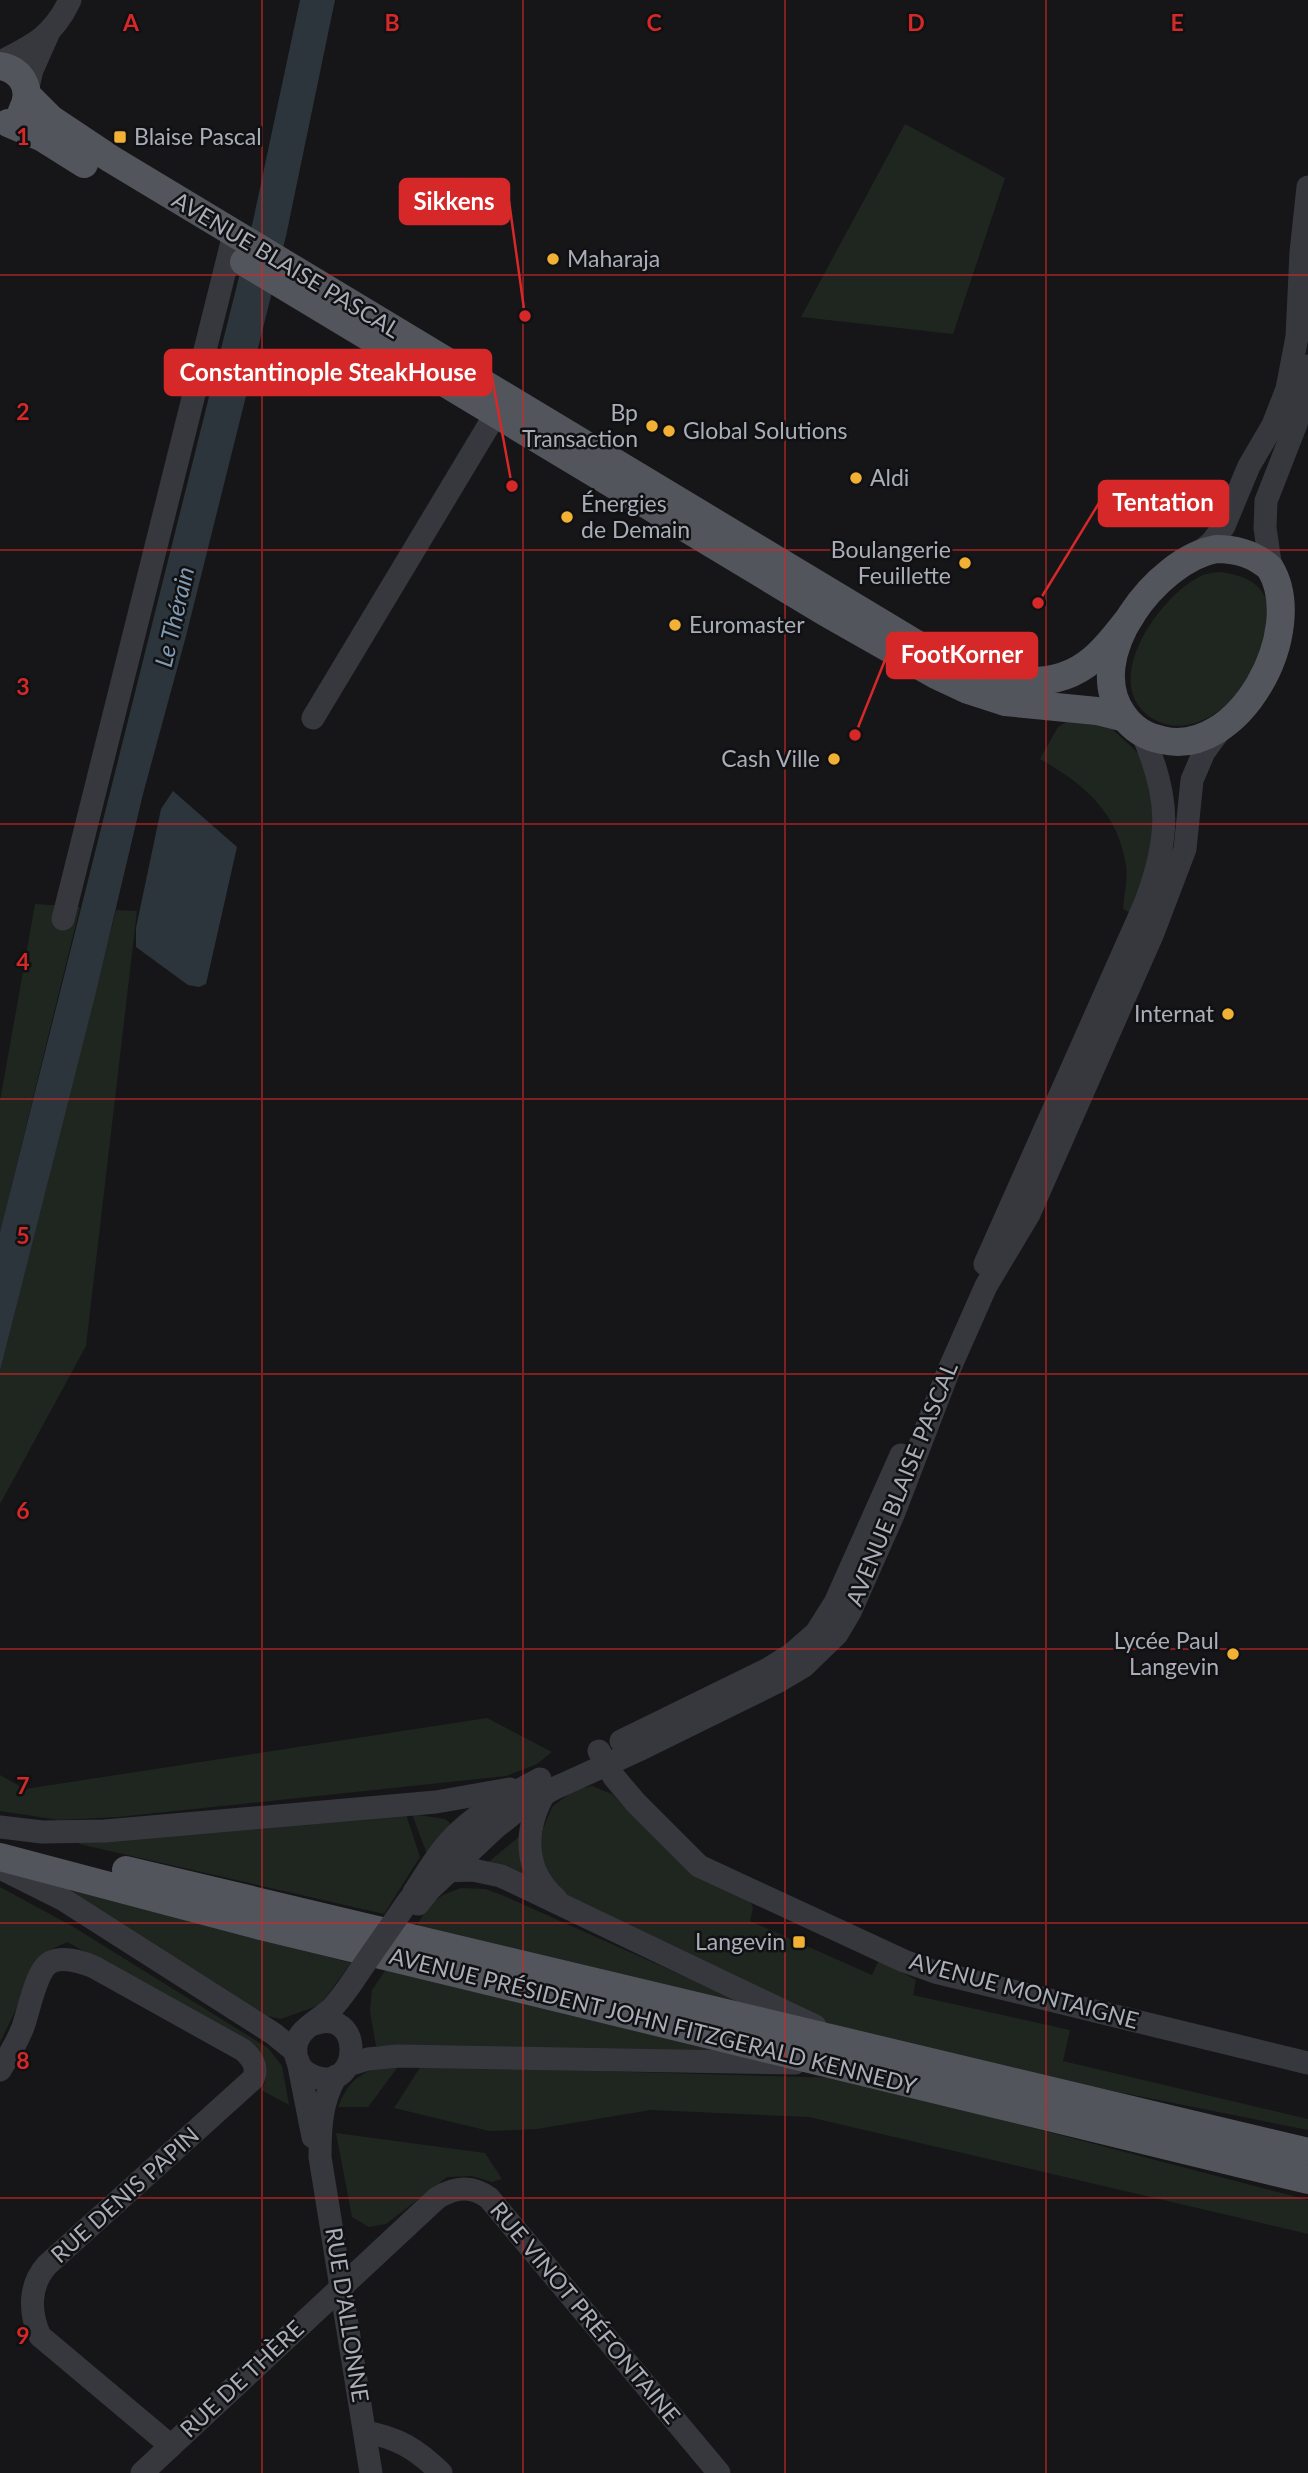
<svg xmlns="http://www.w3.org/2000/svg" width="1308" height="2473" viewBox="0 0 1308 2473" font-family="Lato,sans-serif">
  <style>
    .green { fill: #1e261f }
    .water { fill: #2c353c }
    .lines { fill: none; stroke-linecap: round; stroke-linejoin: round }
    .minor { stroke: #37383d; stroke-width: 23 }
    .major { stroke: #53555c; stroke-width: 28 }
    .minor-bridge { stroke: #37383d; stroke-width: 23 }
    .grid { fill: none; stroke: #d62828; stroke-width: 2; stroke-opacity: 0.55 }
    .poi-dot { fill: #f2b134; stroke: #111113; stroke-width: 2.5 }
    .labels { text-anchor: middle; stroke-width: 5; stroke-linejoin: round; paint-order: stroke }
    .poi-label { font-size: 23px; fill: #a8adb8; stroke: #111113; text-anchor: start }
    .street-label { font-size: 23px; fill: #a8adb8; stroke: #111113 }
    .water-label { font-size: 24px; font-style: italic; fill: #7f9bb3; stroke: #111113 }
    .grid-label { font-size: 23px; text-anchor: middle; font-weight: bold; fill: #d62828; stroke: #111113; stroke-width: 5; stroke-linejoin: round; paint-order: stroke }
    .leader { fill: none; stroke: #d62828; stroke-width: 2.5 }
    .callout-dot { fill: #d62828; stroke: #111113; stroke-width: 2.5 }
    .callout { fill: #d62828; stroke: #d62828; stroke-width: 2.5 }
    .callout-label { font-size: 24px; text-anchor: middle; font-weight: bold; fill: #fff }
  </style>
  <rect width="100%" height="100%" fill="#161618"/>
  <g class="green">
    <path d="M 905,124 L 1005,178 L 953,334 L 801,317 Z"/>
    <path d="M 1219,572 C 1243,575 1264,582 1269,609 C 1270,614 1272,620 1272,625 C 1270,634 1263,645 1259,654 C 1256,662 1254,672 1249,679 C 1231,708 1190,739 1155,720 C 1095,686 1160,594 1203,575 C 1208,573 1214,573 1219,572 Z"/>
    <path d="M 1070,720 L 1109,726 L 1141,756 L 1155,801 L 1150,858 L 1132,914 L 1123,909 C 1124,895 1128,879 1126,865 C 1117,811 1085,785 1040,759 L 1058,727 Z"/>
    <path d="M 35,904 L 80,907 L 0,1232 L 0,1101 Z"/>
    <path d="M 116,910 L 137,911 L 86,1346 L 0,1504 L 0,1371 Z"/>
    <path d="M 487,1718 L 552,1752 L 537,1764 L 506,1776 L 118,1817 L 59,1820 L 0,1811 L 0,1775 L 25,1789 Z"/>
    <path d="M 592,1786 L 612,1794 L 692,1875 L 750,1901 L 753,1908 L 750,1921 L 872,1975 L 879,1960 L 916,1980 L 913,1995 L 1070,2030 L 1063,2061 L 1308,2119 L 1308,2130 L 1058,2080 L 896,2044 L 825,2022 L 578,1903 L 554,1887 L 540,1852 L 543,1829 L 552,1807 L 575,1789 Z"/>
    <path d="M 406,1814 L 420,1857 L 384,1914 L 79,1844 L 81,1839 Z"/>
    <path d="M 412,1814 L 445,1819 L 450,1823 L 449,1829 L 428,1857 Z"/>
    <path d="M 522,1834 L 528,1878 L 485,1865 Z"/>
    <path d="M 55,1886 L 351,1963 L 320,2005 L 281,2019 L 259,2014 Z"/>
    <path d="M 0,1887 L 72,1926 L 268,2048 L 282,2066 L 289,2105 L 261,2090 L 265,2082 L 267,2067 L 259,2051 L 170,1998 L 67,1942 L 44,1953 L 0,2042 Z"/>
    <path d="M 461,1888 L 485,1889 L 502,1895 L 753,2007 L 417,1926 C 429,1902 437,1896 461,1888 Z"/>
    <path d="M 387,1968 L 718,2047 L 716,2053 L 376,2046 L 370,2011 L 372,1990 Z"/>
    <path d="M 400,2064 L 368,2107 L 338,2107 C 350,2075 368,2068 400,2064 Z"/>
    <path d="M 421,2066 L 842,2078 L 1308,2200 L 1308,2234 L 809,2117 L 651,2110 L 537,2129 L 489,2131 L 394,2108 Z"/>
    <path d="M 336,2133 L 485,2153 L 502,2179 L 492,2182 L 472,2176 L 447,2177 L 386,2224 L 369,2227 L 352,2217 Z"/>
  </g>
  <g class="water">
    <path d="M 300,0 L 335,0 L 286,236 L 186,636 L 143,794 L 96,992 L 0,1371 L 0,1232 L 253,221 Z"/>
    <path d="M 173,791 L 237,847 L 206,984 L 199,987 L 188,985 L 136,947 L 136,928 L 161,809 Z"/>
  </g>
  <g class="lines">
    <g class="minor">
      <path d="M 0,62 C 34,45 53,36 70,0"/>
      <path d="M 27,91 L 32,70 L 48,34"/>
      <path d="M 1198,554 L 1212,542 L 1224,526 L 1249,466 L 1273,425 L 1287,389 L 1297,337 L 1301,252 L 1308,187"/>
      <path d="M 1271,569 L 1265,528 L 1266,501 L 1296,424 L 1303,398 L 1308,366"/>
      <path d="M 313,718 L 504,400"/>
      <path d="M 63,919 L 234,234"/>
      <path d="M 985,1264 L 1145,904 C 1170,838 1171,799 1142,733"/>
      <path d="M 621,1741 L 768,1669 L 792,1654 L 816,1633 L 835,1603 L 901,1455"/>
      <path d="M 599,1751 L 614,1777 L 636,1803 L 699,1866 L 904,1961 L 935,1972 L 1308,2063"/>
      <path d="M 544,1794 C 524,1830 523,1870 556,1899"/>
      <path d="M 0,1827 L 42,1832 L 105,1831 L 436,1802 L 510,1789"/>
      <path d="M 0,1868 L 64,1900 L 274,2034 L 296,2052"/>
      <path d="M 443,1871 L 473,1870 L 501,1876 L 815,2026"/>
      <path d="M 414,1892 C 425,1876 435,1857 449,1842 C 473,1815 508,1796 540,1779"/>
      <path d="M 418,1904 L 430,1889 L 495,1828 L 519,1809 L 553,1789 L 641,1749 L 777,1682 L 804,1666 L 837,1634 L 850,1612 L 893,1515 L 948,1372 L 986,1286 L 1029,1214 L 1153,933 L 1185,849 L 1192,780 L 1204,752 L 1218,733"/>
      <path d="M 311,2025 C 366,2003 362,2097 313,2076 C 304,2073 298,2065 296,2056 C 291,2030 319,2022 333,2007 C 343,1996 351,1984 359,1972"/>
      <path d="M 298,2061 L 313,2137"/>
      <path d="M 348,2065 L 368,2059 L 398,2056 L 795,2063"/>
      <path d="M 0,2070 C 9,2056 17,2042 23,2027 C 29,2011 36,1969 51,1962 C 64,1956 82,1962 94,1967 L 243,2050 C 252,2058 259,2067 253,2079 L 47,2265 C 29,2285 29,2312 40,2336 L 171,2446"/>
      <path d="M 336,2076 C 321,2102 320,2128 320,2157 L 371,2473"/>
      <path d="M 365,2432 C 397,2437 418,2450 441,2473"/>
      <path d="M 142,2473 L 437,2198 C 455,2187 472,2185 489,2198 L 719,2473"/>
    </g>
    <g class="major">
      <path d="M 0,66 C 23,70 33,91 22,111"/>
      <path d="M 27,95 L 51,119 L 111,159 L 933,654 C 981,676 1046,699 1092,660 C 1107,648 1119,631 1131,616"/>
      <path d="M 8,123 L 41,137 L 84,164"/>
      <path d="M 244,262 L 825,612 L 936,675 L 968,690 L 1005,702 L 1097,711 L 1125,718"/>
      <path d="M 1216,549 C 1237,549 1254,554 1270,568 C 1308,631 1239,759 1162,740 C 1146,737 1132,728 1123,715 C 1081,657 1157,560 1216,549 Z"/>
      <path d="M 0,1857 L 257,1925 L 1308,2180"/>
      <path d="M 126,1870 L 1308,2152"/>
    </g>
    <path class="minor-bridge" d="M 359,1972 L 409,1900"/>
  </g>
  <path class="grid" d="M 262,0 L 262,2473M 523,0 L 523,2473M 785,0 L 785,2473M 1046,0 L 1046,2473M 0,275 L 1308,275M 0,550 L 1308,550M 0,824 L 1308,824M 0,1099 L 1308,1099M 0,1374 L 1308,1374M 0,1649 L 1308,1649M 0,1923 L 1308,1923M 0,2198 L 1308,2198"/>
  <g class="poi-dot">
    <rect x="113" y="130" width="14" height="14" rx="3.5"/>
    <circle cx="553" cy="259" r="7"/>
    <circle cx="652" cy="426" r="7"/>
    <circle cx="669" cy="431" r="7"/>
    <circle cx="856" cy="478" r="7"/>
    <circle cx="567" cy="517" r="7"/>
    <circle cx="965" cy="563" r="7"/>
    <circle cx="675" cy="625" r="7"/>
    <circle cx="834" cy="759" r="7"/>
    <circle cx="1228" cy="1014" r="7"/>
    <circle cx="1233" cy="1654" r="7"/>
    <rect x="792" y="1935" width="14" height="14" rx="3.5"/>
  </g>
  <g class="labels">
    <g class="poi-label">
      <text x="134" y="145">Blaise Pascal</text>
      <text x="567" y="267">Maharaja</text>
      <text x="638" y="421" text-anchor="end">Bp<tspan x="638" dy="26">Transaction</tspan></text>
      <text x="683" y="439">Global Solutions</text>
      <text x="870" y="486">Aldi</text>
      <text x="581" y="512">Énergies<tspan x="581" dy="26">de Demain</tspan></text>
      <text x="951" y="558" text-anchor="end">Boulangerie<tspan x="951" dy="26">Feuillette</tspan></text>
      <text x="689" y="633">Euromaster</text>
      <text x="820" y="767" text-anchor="end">Cash Ville</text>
      <text x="1214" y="1022" text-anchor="end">Internat</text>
      <text x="1219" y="1649" text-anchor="end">Lycée Paul<tspan x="1219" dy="26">Langevin</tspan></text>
      <text x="785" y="1950" text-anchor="end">Langevin</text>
    </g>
    <g class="street-label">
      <text transform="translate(286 265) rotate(31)" y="8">AVENUE BLAISE PASCAL</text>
      <text transform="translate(902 1484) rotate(-68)" y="8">AVENUE BLAISE PASCAL</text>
      <text transform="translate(1024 1991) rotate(15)" y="8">AVENUE MONTAIGNE</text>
      <text transform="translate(653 2021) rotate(14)" y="8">AVENUE PRÉSIDENT JOHN FITZGERALD KENNEDY</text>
      <text transform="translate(125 2195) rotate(-42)" y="8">RUE DENIS PAPIN</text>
      <text transform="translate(585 2313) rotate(50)" y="8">RUE VINOT PRÉFONTAINE</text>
      <text transform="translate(347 2315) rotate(81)" y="8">RUE D'ALLONNE</text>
      <text transform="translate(242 2379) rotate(-43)" y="8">RUE DE THÈRE</text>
    </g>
    <g class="water-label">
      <text transform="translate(175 617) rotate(-77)" y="8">Le Thérain</text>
    </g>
  </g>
  <g class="grid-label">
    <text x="131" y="31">A</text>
    <text x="392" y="31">B</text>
    <text x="654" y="31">C</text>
    <text x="916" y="31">D</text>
    <text x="1177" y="31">E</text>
    <text x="23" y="145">1</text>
    <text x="23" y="420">2</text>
    <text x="23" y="695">3</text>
    <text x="23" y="970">4</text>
    <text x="23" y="1244">5</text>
    <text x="23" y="1519">6</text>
    <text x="23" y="1794">7</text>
    <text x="23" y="2069">8</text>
    <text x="23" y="2344">9</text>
  </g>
  <path class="leader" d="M525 316L509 201M512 486L491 372M1038 603L1099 503M855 735L887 655"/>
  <g class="callout-dot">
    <circle cx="525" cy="316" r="7"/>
    <circle cx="512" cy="486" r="7"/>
    <circle cx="1038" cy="603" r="7"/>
    <circle cx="855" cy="735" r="7"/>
  </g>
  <g class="callout">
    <rect x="400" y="179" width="109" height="45" rx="7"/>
    <rect x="165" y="350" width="326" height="45" rx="7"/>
    <rect x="1099" y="481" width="129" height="45" rx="7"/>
    <rect x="887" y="633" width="150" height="45" rx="7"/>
  </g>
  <g class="callout-label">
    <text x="454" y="210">Sikkens</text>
    <text x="328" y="381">Constantinople SteakHouse</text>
    <text x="1163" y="511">Tentation</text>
    <text x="962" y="663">FootKorner</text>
  </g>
</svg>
